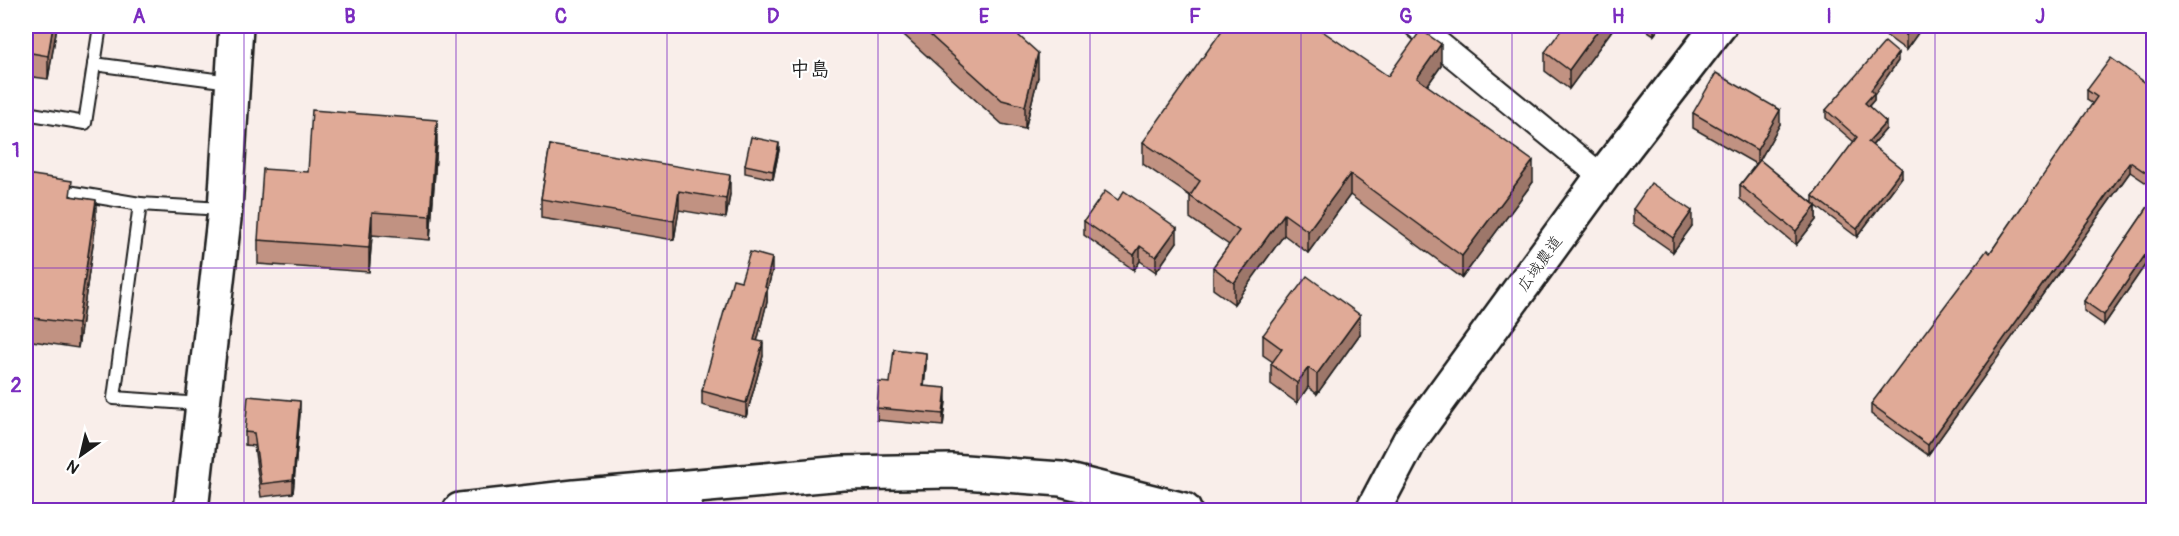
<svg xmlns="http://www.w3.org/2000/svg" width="2179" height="536" viewBox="0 0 2179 536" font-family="Pangolin,'Klee One',sans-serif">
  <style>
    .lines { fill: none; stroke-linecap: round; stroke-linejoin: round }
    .lane-casing { stroke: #1c1c1c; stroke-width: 16 }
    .street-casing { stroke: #1c1c1c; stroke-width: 28 }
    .secondary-casing { stroke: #1c1c1c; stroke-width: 38 }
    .lane { stroke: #fff; stroke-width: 12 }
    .street { stroke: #fff; stroke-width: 24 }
    .secondary { stroke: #fff; stroke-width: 33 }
    .wall { fill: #c19282; stroke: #1c1c1c; stroke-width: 1.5 }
    .shaded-wall { fill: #9d776a; stroke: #1c1c1c; stroke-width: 1.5 }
    .building { fill: #e0aa97; stroke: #1c1c1c; stroke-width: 1.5 }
    .grid { fill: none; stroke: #7b2cbf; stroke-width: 1.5; stroke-opacity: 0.55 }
    .labels { text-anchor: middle; stroke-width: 4.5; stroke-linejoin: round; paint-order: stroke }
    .street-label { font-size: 16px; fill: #1c1c1c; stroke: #fff }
    .quarter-label { font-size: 20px; font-weight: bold; fill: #1c1c1c; stroke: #fff }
    .neatline { fill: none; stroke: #7b2cbf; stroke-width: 2 }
    .grid-label { font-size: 20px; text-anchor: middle; font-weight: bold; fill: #7b2cbf }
  </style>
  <rect width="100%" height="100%" fill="#f9eeea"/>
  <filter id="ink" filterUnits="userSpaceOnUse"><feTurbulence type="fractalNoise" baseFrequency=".0167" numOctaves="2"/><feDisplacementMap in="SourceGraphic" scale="12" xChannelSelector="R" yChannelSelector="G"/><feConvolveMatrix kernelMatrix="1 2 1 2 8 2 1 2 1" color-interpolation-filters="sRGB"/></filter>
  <g filter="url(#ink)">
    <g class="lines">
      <defs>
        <g id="lane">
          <path d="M 94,64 L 230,82"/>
          <path d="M 26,113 L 85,123 L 100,26"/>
          <path d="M 26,185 L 140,204"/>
          <path d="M 202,404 L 114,398 L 140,204 L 222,209"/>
        </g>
        <g id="street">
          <path d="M 1417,26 L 1602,177"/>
          <path d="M 689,510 L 691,487"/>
        </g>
        <g id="secondary">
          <path d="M 191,510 L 225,210 L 236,26"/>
          <path d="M 460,510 L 575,497 L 843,473 L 951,471 L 1061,479 L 1184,510"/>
          <path d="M 1373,510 L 1410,440 L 1602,177 L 1719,26"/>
        </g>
      </defs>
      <use href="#lane" class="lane-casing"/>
      <use href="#street" class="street-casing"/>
      <use href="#secondary" class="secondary-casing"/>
      <use href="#lane" class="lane"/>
      <use href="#street" class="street"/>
      <use href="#secondary" class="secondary"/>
    </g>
    <g class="wall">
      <path d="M 26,26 L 57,26 L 48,79 L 26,76 Z"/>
      <path d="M 894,26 L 1008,26 L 1038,77 L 1025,129 L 1002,124 Z"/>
      <path d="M 1615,26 L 1569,89 L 1545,71 L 1545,52 Z"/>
      <path d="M 1640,26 L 1661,26 L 1654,35 Z"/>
      <path d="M 1873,26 L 1923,26 L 1906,50 Z"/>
      <path d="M 1898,61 L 1874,95 L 1874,100 L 1869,106 L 1886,129 L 1872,146 L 1902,177 L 1857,237 L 1816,206 L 1816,220 L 1796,245 L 1740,199 L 1740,185 L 1756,164 L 1693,128 L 1693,113 L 1780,124 L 1760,160 L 1813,203 L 1813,196 L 1854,142 L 1826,118 L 1826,110 Z"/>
      <path d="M 1441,66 L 1427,86 L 1533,182 L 1462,278 L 1350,195 L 1308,253 L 1284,235 L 1234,304 L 1213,289 L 1213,267 L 1229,245 L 1190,218 L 1190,196 L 1143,164 L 1143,142 L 1388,76 Z"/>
      <path d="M 2154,89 L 2154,188 L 2130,172 L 1928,455 L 1871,414 L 1871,404 L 1990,253 L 2093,104 L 2087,100 L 2087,90 Z"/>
      <path d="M 437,143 L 430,240 L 372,235 L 369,272 L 258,264 L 258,240 L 308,172 Z"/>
      <path d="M 550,145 L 730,194 L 726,218 L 679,210 L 674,240 L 541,218 L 541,199 Z"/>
      <path d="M 779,150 L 773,179 L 745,173 L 745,165 Z"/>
      <path d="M 26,174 L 72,196 L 96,223 L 78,348 L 26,340 Z"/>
      <path d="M 2154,198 L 2154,252 L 2104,325 L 2084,311 L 2084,301 Z"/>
      <path d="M 1633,209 L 1692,226 L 1673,252 L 1633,224 Z"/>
      <path d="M 1084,221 L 1177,242 L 1156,272 L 1140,261 L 1134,270 L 1084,235 Z"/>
      <path d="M 772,272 L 767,291 L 767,302 L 757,341 L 763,356 L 746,417 L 702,405 L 702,391 L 741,281 Z"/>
      <path d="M 1360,334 L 1317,394 L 1308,387 L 1297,403 L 1271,384 L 1271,364 L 1273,362 L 1263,355 L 1263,335 Z"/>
      <path d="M 926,365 L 924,386 L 946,401 L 943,426 L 877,420 L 877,408 L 890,383 Z"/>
      <path d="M 300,413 L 293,493 L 261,497 L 254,446 L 245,445 L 245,432 Z"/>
    </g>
    <g class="shaded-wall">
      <path d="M 53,26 L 57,26 L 48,79 L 48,56 Z"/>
      <path d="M 1601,26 L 1615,26 L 1569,89 L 1569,70 Z"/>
      <path d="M 1654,26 L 1661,26 L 1654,35 Z"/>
      <path d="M 1913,26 L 1923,26 L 1906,50 L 1906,35 Z"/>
      <path d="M 1441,44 L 1441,66 L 1417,100 L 1417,78 Z"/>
      <path d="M 1038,53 L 1038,77 L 1025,129 L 1025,106 Z"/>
      <path d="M 1898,53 L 1898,61 L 1874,95 L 1874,100 L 1865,110 L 1865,103 L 1871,90 Z"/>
      <path d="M 1780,110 L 1780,124 L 1757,165 L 1757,150 Z"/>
      <path d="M 437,120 L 437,143 L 430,240 L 430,216 Z"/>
      <path d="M 1886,122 L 1886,129 L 1868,150 L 1868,142 Z"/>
      <path d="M 779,143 L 779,150 L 773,179 L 773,171 Z"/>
      <path d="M 1533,161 L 1533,182 L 1462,278 L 1462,256 Z"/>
      <path d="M 2130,162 L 2130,172 L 1928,455 L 1928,445 Z"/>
      <path d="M 1902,169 L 1902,177 L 1857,237 L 1857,229 Z"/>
      <path d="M 1350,174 L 1350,195 L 1308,253 L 1308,231 Z"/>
      <path d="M 730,175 L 730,194 L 726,218 L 726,199 Z"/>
      <path d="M 679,191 L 679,210 L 674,240 L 674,221 Z"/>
      <path d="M 96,200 L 96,223 L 78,348 L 78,324 Z"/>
      <path d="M 1816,206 L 1816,220 L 1796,245 L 1796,231 Z"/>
      <path d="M 1692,211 L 1692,226 L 1673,252 L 1673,238 Z"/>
      <path d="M 372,212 L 372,235 L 369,272 L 369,248 Z"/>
      <path d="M 1284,214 L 1284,235 L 1234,304 L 1234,283 Z"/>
      <path d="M 1177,228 L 1177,242 L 1156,272 L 1156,257 Z"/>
      <path d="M 2154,242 L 2154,252 L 2104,325 L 2104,315 Z"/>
      <path d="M 1140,246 L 1140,261 L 1134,270 L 1134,255 Z"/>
      <path d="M 772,258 L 772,272 L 767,291 L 767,302 L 754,354 L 754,340 L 765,287 Z"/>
      <path d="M 1360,315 L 1360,334 L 1317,394 L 1317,374 Z"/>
      <path d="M 763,342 L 763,356 L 746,417 L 746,403 Z"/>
      <path d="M 926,353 L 926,365 L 923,399 L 923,386 Z"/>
      <path d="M 1308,368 L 1308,387 L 1297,403 L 1297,383 Z"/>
      <path d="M 946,388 L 946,401 L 943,426 L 943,414 Z"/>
      <path d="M 300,401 L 300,413 L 293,493 L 293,480 Z"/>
    </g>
    <g class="building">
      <path d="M 26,26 L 53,26 L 48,56 L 26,52 Z"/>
      <path d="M 920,26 L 1008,26 L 1038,53 L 1025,106 L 1002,100 Z"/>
      <path d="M 1225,26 L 1315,26 L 1388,76 L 1421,30 L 1441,44 L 1417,78 L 1533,161 L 1462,256 L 1350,174 L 1308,231 L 1284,214 L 1234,283 L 1213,267 L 1239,231 L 1190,196 L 1200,181 L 1143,142 Z"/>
      <path d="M 1564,26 L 1601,26 L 1569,70 L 1545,52 Z"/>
      <path d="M 1894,26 L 1913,26 L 1906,35 Z"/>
      <path d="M 1885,42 L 1898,53 L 1871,90 L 1874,93 L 1865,103 L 1886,122 L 1868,142 L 1902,169 L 1857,229 L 1813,196 L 1857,137 L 1826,110 Z"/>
      <path d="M 2111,58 L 2154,89 L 2154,178 L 2130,162 L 1928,445 L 1871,404 L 1987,250 L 1990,253 L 2097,97 L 2087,90 Z"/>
      <path d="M 1716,73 L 1780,110 L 1757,150 L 1693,113 Z"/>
      <path d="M 312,110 L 437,120 L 430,216 L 372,212 L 369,248 L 258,240 L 263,169 L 308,172 Z"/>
      <path d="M 751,137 L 779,143 L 773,171 L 745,165 Z"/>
      <path d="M 550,145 L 730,175 L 726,199 L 679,191 L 674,221 L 541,199 Z"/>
      <path d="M 1760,160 L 1816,206 L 1796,231 L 1740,185 Z"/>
      <path d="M 26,174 L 72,181 L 70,196 L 96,200 L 78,324 L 26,317 Z"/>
      <path d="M 1651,183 L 1692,211 L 1673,238 L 1633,209 Z"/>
      <path d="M 1105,191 L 1118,200 L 1124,191 L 1177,228 L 1156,257 L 1140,246 L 1134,255 L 1084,221 Z"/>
      <path d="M 2154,198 L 2154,242 L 2104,315 L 2084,301 Z"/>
      <path d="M 750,252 L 772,258 L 765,287 L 767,288 L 754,340 L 763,342 L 746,403 L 702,391 L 733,279 L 741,281 Z"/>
      <path d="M 1307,276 L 1360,315 L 1317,374 L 1308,368 L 1297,383 L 1271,364 L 1282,349 L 1263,335 Z"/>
      <path d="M 894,349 L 926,353 L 923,386 L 946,388 L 943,414 L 877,408 L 879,382 L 890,383 Z"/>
      <path d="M 248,396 L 300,401 L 293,480 L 261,484 L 254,433 L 245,432 Z"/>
      <path d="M 726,508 L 751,510 L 725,510 Z"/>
    </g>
  </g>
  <path class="grid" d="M 244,26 L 244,510M 456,26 L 456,510M 667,26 L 667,510M 878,26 L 878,510M 1090,26 L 1090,510M 1301,26 L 1301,510M 1512,26 L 1512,510M 1723,26 L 1723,510M 1935,26 L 1935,510M 26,268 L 2154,268"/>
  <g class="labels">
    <g class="street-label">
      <text transform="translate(1539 263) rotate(-54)" y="6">広域農道</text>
    </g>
    <g class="quarter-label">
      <text x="810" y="76">中島</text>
    </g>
  </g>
  <rect width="2179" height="536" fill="none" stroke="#fff" stroke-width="66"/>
  <g transform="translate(81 455) rotate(214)" stroke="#ffffff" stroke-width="4.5" paint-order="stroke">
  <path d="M0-4.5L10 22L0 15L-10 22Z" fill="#1c1c1c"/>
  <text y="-9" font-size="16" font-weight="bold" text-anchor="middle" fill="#1c1c1c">N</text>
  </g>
  <rect x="33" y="33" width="2113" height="470" class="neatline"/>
  <g class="grid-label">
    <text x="139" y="23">A</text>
    <text x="350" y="23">B</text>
    <text x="561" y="23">C</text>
    <text x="773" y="23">D</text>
    <text x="984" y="23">E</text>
    <text x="1195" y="23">F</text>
    <text x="1406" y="23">G</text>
    <text x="1618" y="23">H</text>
    <text x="1829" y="23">I</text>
    <text x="2040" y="23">J</text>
    <text x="16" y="157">1</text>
    <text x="16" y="392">2</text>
  </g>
</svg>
